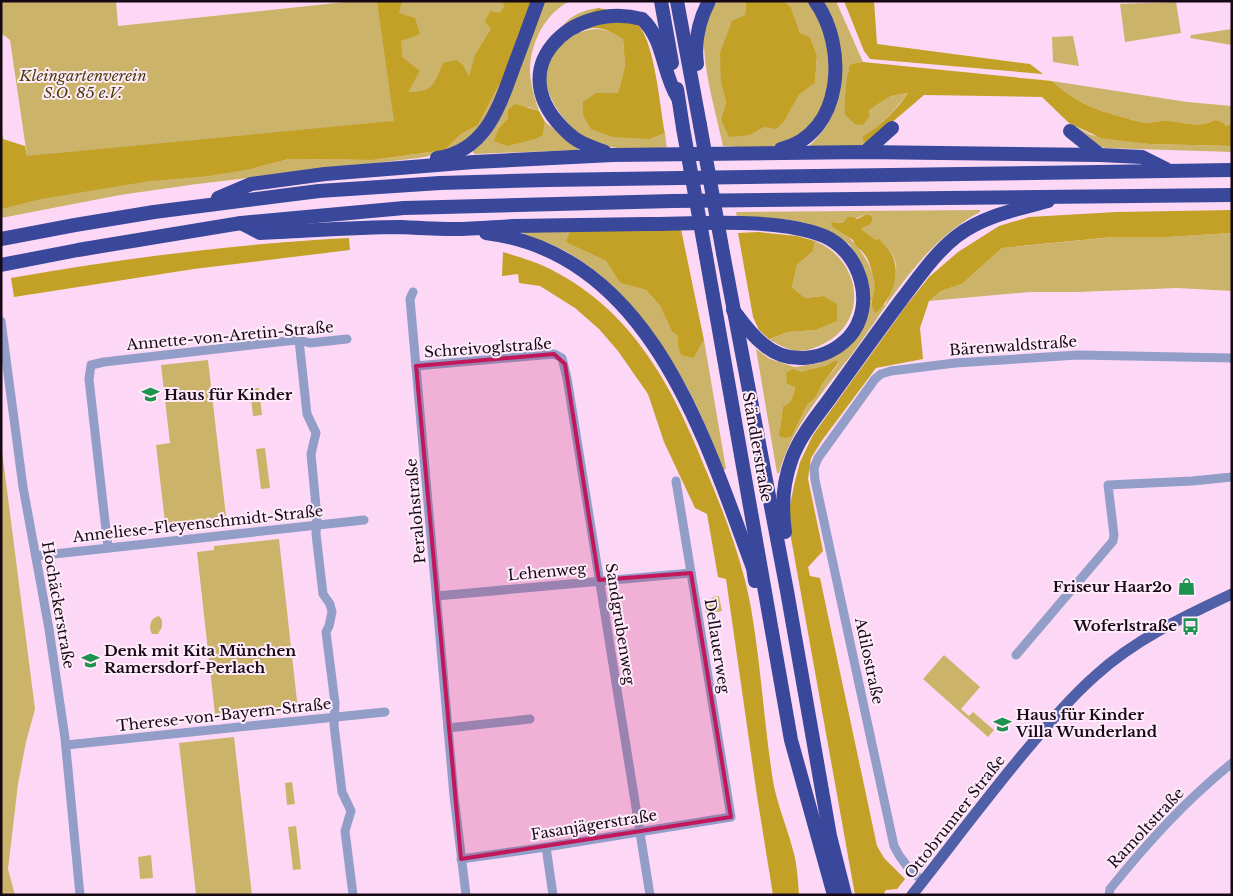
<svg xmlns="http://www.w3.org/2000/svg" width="1233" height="896" viewBox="0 0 1233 896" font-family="'Libre Baskerville',serif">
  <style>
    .green { fill: #cbb36a; fill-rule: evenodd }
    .forest { fill: #c3a127 }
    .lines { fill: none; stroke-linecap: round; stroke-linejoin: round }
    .minor { stroke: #929ec7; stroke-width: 9 }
    .major { stroke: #4f60a8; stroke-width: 11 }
    .highway { stroke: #39489b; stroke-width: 14 }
    .highway-bridge { stroke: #39489b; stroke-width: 14 }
    .marked { fill: #c2185b; fill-opacity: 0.2; stroke: #c2185b; stroke-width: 4; stroke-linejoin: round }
    .labels { text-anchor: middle; stroke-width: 4; stroke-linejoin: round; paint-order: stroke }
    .park-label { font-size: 15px; font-style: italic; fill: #4b3d0c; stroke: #ffecfb }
    .street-label { font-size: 15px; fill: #170815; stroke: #ffecfb }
    .poi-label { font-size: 15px; font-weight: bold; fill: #170815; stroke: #ffecfb; text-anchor: start }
  </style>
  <rect width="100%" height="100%" fill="#fdd8f6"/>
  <g class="green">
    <path d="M 11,1 L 116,1 L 118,26 L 355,1 L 524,1 L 484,99 L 286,153 L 251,169 L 289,159 L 373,160 L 445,150 L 461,134 L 478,125 L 499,85 L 501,86 C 496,98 492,111 485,122 C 471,143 442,154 418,158 L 197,184 L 120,195 L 1,218 L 1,160 L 27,156 L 10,40 L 1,33 L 1,2 Z"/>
    <path d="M 544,1 L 570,1 C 545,13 529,45 530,73 C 531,86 535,99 539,111 L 528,107 L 508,118 L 499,128 L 543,135 L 545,122 L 579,148 L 577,150 L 474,154 L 473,151 C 500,132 508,100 518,71 C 526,47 535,24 544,1 Z"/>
    <path d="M 718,1 L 746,1 L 745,15 L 721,83 L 726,102 L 721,119 L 750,135 L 765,127 L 785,120 L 799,95 L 815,83 L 817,55 L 810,37 L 800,33 L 791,7 L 784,1 L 808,1 L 815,11 L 824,33 L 830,56 L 826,101 L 808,131 L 786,143 L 768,147 L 754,148 L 723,146 C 716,111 698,56 706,22 C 708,15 713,7 718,1 Z"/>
    <path d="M 823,1 L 836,1 L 863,62 L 856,63 L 848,71 L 848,79 L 870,115 L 869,110 L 891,96 L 908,93 C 895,110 882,125 863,136 L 868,143 L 858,146 L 811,147 L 810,145 C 827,130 835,113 839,91 Z"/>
    <path d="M 1176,2 L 1181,33 L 1125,42 L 1120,4 Z"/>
    <path d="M 598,8 L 577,20 L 581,32 C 599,26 607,29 623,39 L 625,66 L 618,93 L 650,139 L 665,133 L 667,150 C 644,149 611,151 591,141 C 568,131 543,96 545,70 C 545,65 548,59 549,55 C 556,28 569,12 598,8 Z"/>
    <path d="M 1232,29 L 1232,45 L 1190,38 L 1191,35 Z"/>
    <path d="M 1073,36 L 1079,66 L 1053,62 L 1052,37 Z"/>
    <path d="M 1052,81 L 1187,102 L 1232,106 L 1232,124 L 1226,126 L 1214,120 C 1199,129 1185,122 1169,121 C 1161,120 1154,123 1146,123 C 1138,122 1130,119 1123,117 C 1094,110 1074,101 1052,81 Z"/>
    <path d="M 1069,123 L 1091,135 L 1149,144 L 1232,146 L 1232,152 L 1105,148 L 1092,144 Z"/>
    <path d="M 980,210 L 980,212 C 924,241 891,300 855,350 C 826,388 792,426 779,473 L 777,473 L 756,349 L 770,359 L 795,367 L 820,363 L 820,360 L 846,347 L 867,282 L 865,270 L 849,244 L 827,230 L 806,223 L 784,219 L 737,218 L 736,212 ZM 867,214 L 873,217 L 871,224 L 861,229 L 876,240 L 879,238 C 883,244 888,249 892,254 C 902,271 892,290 885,305 L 871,302 C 873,299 876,294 876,291 C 877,286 874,279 873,275 C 865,251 850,238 832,222 L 844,223 ZM 836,360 L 839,363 L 823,383 L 815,398 L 807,405 L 792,436 L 780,429 L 783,408 C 791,404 794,395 795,387 L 787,384 L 801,372 L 807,370 L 824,366 Z"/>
    <path d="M 570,231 L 567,242 L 606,261 L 620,283 L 646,290 L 660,306 L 672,332 L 677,335 L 678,346 L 694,358 L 704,340 L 726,469 L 723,470 C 696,388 634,281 553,245 C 544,241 533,238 524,235 L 524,232 Z"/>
    <path d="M 1232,233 L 1232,291 L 1177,288 L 1078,292 L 1030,292 L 929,301 L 941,291 L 962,284 L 1002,248 L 1114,237 L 1168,237 Z"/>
    <path d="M 815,241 C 860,259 871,320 823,344 C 815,348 807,351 798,351 C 787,350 777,344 769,339 L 788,332 L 815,330 L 823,296 L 805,298 L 792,287 L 797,265 L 813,251 Z"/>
    <path d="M 208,360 L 227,525 L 212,527 L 211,520 L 190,523 L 191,529 L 166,531 L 156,445 L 170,443 L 161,365 Z"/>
    <path d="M 259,388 L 262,415 L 253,416 L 250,389 Z"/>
    <path d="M 1,443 L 35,709 L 26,742 L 18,784 L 8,869 L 15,895 L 1,895 Z"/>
    <path d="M 265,448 L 270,488 L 261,489 L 256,449 Z"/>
    <path d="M 279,539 L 298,710 L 232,717 L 231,712 L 215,714 L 197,552 L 214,550 L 214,546 Z"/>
    <path d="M 715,596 L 719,596 L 722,611 L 706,614 C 704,604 706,601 715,596 Z"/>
    <path d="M 159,616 L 162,620 L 162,627 L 158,634 L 152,634 C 148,627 150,618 159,616 Z"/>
    <path d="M 944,655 L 980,687 L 961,709 L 969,716 L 973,712 L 994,730 L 988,737 L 923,679 Z"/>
    <path d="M 234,737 L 252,895 L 196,895 L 179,743 Z"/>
    <path d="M 292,782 L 295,804 L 287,805 L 285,783 Z"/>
    <path d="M 296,826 L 301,869 L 293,870 L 288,827 Z"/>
    <path d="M 151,855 L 153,878 L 140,879 L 138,857 Z"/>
  </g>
  <g class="forest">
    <path d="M 377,1 L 402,1 L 399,13 L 415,18 L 420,34 L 401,41 L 402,57 L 420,71 L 408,92 C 433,93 435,83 443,63 L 456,60 L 463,65 L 469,77 L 475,55 L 491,29 L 485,22 L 490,11 L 500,13 L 505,6 L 501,1 L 532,1 L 501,86 L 499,85 L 478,125 L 461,134 L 445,150 L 373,160 L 289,159 L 251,169 L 208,176 L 150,181 L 41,199 L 1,209 L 1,126 L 3,139 L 25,146 L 27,156 L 394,121 Z"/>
    <path d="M 746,1 L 784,1 L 791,7 L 800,33 L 810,37 L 817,55 L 815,83 L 799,95 L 785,120 L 776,129 L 765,127 L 750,135 L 729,137 L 721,119 L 726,102 L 721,83 L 720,53 L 732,21 L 745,15 Z"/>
    <path d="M 844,1 L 874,1 L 877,44 L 1030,64 L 1043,74 L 870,59 L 864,51 Z"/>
    <path d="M 598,8 C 612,10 626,15 637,24 C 655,40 660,109 665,133 L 650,139 L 613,137 L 591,129 L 583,115 L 583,102 L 596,93 L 618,93 L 625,66 L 623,39 C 613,33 604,27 593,28 C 579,30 585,34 569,28 L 577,20 Z"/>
    <path d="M 863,62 L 1052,81 C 1074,101 1094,110 1123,117 C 1130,119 1138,122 1146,123 C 1154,123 1161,120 1169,121 C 1185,122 1199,129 1214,120 L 1222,122 L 1226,126 L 1232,124 L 1232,146 L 1149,144 L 1101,138 L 1069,123 L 1042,97 L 924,95 L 868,143 L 863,141 L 863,136 C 881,125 896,111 908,93 L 891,96 L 869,110 L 870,115 L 863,125 L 855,124 L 845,115 C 844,103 846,77 850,65 L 856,63 Z"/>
    <path d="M 515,104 L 539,111 L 545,122 L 543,135 L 535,139 L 507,146 L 494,141 L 499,128 L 508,118 L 508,110 Z"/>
    <path d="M 1232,210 L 1232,233 L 1168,237 L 1113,237 L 1002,248 L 962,284 L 941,291 L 929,301 L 920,328 L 923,359 L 876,368 L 823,439 L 811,458 L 808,479 L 823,551 L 808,567 L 810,576 L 820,578 L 877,846 L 884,858 L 905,879 L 897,889 L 886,890 L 883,895 L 855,895 L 791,538 L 789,511 L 794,485 L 800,462 L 813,435 L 906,306 L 929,277 L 958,252 L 999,226 L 1029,217 L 1116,212 Z"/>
    <path d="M 867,214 L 873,217 L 871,224 L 861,229 L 876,240 L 879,238 C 883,244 890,250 893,257 C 901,277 891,299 876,313 C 866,301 878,295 874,280 C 872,272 870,262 865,255 C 861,249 855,247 853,240 L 833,227 L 831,222 L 843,223 L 848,217 L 853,217 L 857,219 Z"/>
    <path d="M 681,229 L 704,340 L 694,358 L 681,355 L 678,346 L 677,335 L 672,332 L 660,306 L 646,290 L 620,283 L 606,261 L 566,242 L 570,231 Z"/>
    <path d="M 758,232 L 797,236 L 815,241 L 813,251 L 797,265 L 792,287 L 805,298 L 823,296 L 837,304 L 837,321 L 815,330 L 788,332 L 769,339 L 759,330 L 753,317 L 738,233 Z"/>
    <path d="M 349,238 L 350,250 L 194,269 L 14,297 L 11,278 C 123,258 235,244 349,238 Z"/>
    <path d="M 503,252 C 519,257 537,262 552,270 C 636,313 675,392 708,475 C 726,518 743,563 751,608 C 761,665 764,724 773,781 C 777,804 787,827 793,850 C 797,864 798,880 799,895 L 773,895 L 757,796 L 726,579 L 718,577 L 707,514 L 695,508 L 664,442 L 648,394 L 618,351 L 599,329 L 575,308 L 540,286 L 519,283 L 518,274 L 502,276 Z"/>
    <path d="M 836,360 L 839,362 L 823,383 L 815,398 L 807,405 L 792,436 L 785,438 L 779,436 L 783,407 C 791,404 794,395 795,387 L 787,384 L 786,373 L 793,369 L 801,372 L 807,370 L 824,366 Z"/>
  </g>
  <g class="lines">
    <g class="minor">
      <path d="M 413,292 L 410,299 L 454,796 L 466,895"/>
      <path d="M 1,321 L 23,487 L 49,629 L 65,738 L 80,895"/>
      <path d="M 299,340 L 307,414 L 316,433 L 311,454 L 317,517 L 316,534 L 323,594 L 330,604 L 332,612 L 329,626 L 326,632 L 335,703 L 334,725 L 342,792 L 351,811 L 345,831 L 353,895"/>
      <path d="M 416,366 L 554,354 L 562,358 L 567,378 L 650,895"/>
      <path d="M 108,548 L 89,379 L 91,365 L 104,362 L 287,341 L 299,340 L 310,343 L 347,339"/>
      <path d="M 36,556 L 364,520"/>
      <path d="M 437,596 L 691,573"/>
      <path d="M 1016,655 L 1113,541 L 1114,535 L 1108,485 L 1192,481 L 1232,477"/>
      <path d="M 448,728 L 530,719"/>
      <path d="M 66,745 L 385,712"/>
      <path d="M 546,847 L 553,895"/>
      <path d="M 461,859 L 546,847 L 731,817 L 676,481"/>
      <path d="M 923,881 C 910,871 901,861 894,846 L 815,480 L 814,468 L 818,458 L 875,379 L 881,374 L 891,371 L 955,363 L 1078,355 L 1232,358"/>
      <path d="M 1109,895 L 1110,889 C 1148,842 1185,801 1232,763"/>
    </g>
    <path class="major" d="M 912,895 C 949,848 985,800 1023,754 C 1046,727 1069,699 1095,676 C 1134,640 1185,616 1232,594"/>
    <g class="highway">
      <path d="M 661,1 L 672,63"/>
      <path d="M 677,1 L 700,125"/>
      <path d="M 697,64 C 694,41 698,22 709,1"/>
      <path d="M 677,89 L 683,128"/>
      <path d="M 1070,131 L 1100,155"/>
      <path d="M 781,149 C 844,134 848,46 815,1"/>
      <path d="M 605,152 C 592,147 578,143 568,133 C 497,69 573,0 642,19 C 665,40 662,74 678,98"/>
      <path d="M 865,152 L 892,128"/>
      <path d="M 437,158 C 486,151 499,107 514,66 C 522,45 530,23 538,1"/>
      <path d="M 218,198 L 251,184 L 325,174 L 474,162 L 613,155 L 865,152 L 1100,155 L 1142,157 L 1166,169"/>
      <path d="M 241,223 L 260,233 C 307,231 354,227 401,227 C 419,228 437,229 455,229 C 474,229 494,227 513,226 C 557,225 602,225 646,224 C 697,224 777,217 824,236 C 861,252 877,306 849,337 C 826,361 788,366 763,344 C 751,335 742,321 733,310"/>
      <path d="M 486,233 C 650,254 704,436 753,568 L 755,581"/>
      <path d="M 1,239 L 75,225 L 154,212 L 319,191 L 440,183 L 548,180 L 1232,170"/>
      <path d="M 723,253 L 787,591 L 830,836 L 845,895"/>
      <path d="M 706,256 L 791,740 L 834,895"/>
      <path d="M 1,265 L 78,250 L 241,223 L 404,208 L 673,201 L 1232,195"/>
      <path d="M 785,532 C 781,506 783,482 792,458 C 801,434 819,414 833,394 C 856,362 879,330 902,299 C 919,277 935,253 957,236 C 983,216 1018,209 1048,201"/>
    </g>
    <g class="highway-bridge">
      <path d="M 700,125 L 723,253"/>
      <path d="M 683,128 L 706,256"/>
    </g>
  </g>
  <path class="marked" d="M 554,354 L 565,364 L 599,580 L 691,573 L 731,817 L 461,859 L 416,366 Z"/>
  <defs>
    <symbol id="school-bare" viewBox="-9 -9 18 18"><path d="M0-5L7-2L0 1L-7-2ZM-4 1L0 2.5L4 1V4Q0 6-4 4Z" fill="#1d934f" stroke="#ffecfb" stroke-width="2.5" paint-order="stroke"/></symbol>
    <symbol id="shop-bare" viewBox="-9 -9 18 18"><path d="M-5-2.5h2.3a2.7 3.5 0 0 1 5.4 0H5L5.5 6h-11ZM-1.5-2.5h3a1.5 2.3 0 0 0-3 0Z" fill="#1d934f" stroke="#ffecfb" stroke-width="2.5" paint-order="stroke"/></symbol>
    <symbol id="bus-bare" viewBox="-9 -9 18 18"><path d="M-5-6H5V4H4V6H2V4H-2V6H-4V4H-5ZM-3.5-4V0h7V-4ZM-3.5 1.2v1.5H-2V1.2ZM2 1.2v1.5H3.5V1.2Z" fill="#1d934f" stroke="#ffecfb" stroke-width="2.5" paint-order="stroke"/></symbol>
  </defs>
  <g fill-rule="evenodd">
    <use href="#school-bare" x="138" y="382" width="25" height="25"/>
    <use href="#shop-bare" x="1174" y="574" width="25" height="25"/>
    <use href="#bus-bare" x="1178" y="614" width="25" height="25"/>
    <use href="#school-bare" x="78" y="648" width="25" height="25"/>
    <use href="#school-bare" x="990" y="712" width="25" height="25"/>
  </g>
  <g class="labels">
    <g class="park-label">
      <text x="83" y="81">Kleingartenverein<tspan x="83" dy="17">S.O. 85 e.V.</tspan></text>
    </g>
    <g class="street-label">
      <text transform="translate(230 336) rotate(-5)" y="5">Annette-von-Aretin-Straße</text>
      <text transform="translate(1013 346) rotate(-4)" y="5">Bärenwaldstraße</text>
      <text transform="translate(488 348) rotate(-4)" y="5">Schreivoglstraße</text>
      <text transform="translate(757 447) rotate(80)" y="5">Ständlerstraße</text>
      <text transform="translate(416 511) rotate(-95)" y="5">Peralohstraße</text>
      <text transform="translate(198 524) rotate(-6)" y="5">Anneliese-Fleyenschmidt-Straße</text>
      <text transform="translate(547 572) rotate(-5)" y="5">Lehenweg</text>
      <text transform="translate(58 605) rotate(80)" y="5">Hochäckerstraße</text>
      <text transform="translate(620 624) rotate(81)" y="5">Sandgrubenweg</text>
      <text transform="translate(717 646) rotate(81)" y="5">Dellauerweg</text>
      <text transform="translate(869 661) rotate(78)" y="5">Adilostraße</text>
      <text transform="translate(224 715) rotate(-6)" y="5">Therese-von-Bayern-Straße</text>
      <text transform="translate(955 817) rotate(-52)" y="5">Ottobrunner Straße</text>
      <text transform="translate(594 825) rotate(-9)" y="5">Fasanjägerstraße</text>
      <text transform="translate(1146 828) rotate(-47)" y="5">Ramoltstraße</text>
    </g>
    <g class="poi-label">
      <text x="164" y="400">Haus für Kinder</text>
      <text x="1172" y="592" text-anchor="end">Friseur Haar2o</text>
      <text x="1177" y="631" text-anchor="end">Woferlstraße</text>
      <text x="104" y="656">Denk mit Kita München<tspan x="104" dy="17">Ramersdorf-Perlach</tspan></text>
      <text x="1016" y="720">Haus für Kinder<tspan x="1016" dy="17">Villa Wunderland</tspan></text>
    </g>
  </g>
  <rect width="1233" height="896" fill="none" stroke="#170815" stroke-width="5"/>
</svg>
